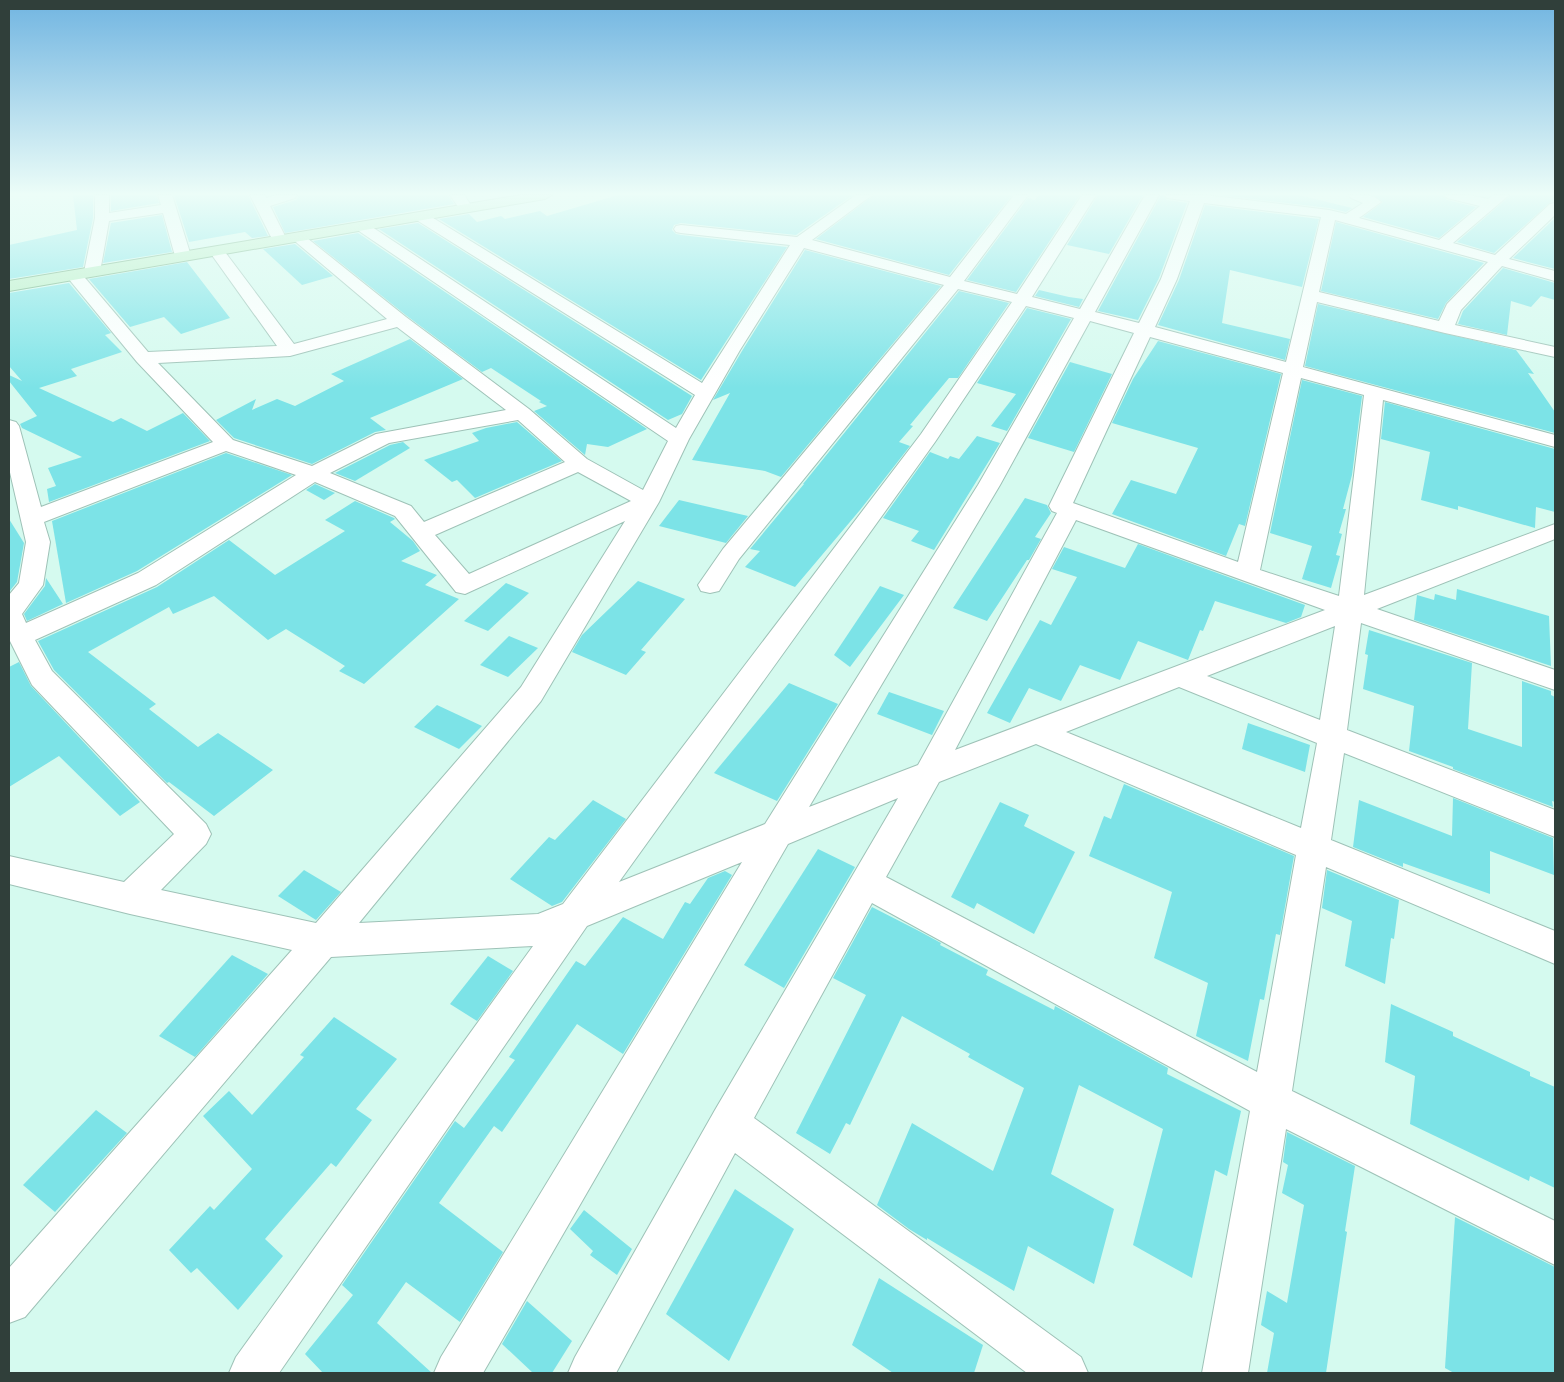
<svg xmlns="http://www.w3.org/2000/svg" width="1564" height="1382" viewBox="0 0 1564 1382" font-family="Cabin,sans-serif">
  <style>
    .building { fill: #7ce3e7 }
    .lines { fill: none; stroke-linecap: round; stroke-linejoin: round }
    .minor-casing { stroke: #9ec2b7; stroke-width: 2 }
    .primary-casing { stroke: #6aaa7b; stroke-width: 2 }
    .minor { fill: #fff; fill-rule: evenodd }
    .primary { fill: #b9efc5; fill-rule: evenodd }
  </style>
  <rect width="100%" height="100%" fill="#d5faef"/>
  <g class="building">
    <path d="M 73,195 L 93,195 L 93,218 L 83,267 L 9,279 L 9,245 L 77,230 Z"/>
    <path d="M 111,195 L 156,195 L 159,203 L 111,211 Z"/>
    <path d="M 174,195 L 248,195 L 268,236 L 252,238 L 245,232 L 189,242 Z"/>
    <path d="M 299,195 L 448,195 L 454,204 L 285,233 L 273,207 L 296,200 Z"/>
    <path d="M 618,195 L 853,195 L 796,235 L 681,223 L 674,225 L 672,230 L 676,234 L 681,235 L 787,247 L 701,380 L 439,219 L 469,214 L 477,222 L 501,216 L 505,219 L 540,211 L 547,216 Z"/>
    <path d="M 874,195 L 1012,195 L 949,275 L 816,239 Z"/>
    <path d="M 1039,195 L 1080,195 L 1016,292 L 967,280 L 1028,198 L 1035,200 Z"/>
    <path d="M 1098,195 L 1143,195 L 1109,254 L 1067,245 Z"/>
    <path d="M 1161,195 L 1163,195 L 1167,200 L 1187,203 L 1159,278 L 1138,320 L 1098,311 Z"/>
    <path d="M 1219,195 L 1299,195 L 1352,208 L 1346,212 L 1329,208 Z"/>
    <path d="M 1373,195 L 1443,195 L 1447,200 L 1476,207 L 1439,238 L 1363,217 L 1383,202 Z"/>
    <path d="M 1511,195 L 1555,195 L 1555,198 L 1494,253 L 1457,242 Z"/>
    <path d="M 1205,205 L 1319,219 L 1302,287 L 1230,270 L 1222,323 L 1290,339 L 1285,360 L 1158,325 L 1179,280 Z"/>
    <path d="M 162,215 L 172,252 L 103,263 L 111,223 Z"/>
    <path d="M 1554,219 L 1555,269 L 1513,258 Z"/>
    <path d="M 1336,222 L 1484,263 L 1446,303 L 1438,319 L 1321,291 Z"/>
    <path d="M 418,223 L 692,396 L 682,414 L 668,420 L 379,229 Z"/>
    <path d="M 358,233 L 647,429 L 608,447 L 587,444 L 585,455 L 534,411 L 547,406 L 539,402 L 541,401 L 491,368 L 482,372 L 407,316 L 313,241 Z"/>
    <path d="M 295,244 L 333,276 L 302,285 L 263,249 Z"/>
    <path d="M 805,250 L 941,286 L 781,477 L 765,471 L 692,460 L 730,393 L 713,400 L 742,351 Z"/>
    <path d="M 187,262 L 230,318 L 181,334 L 164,317 L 130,327 L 89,279 Z"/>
    <path d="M 1503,268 L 1555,283 L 1555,300 L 1541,296 L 1531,307 L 1511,301 L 1507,335 L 1458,324 L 1463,311 Z"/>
    <path d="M 69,283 L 111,333 L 105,335 L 122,352 L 71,369 L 77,376 L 39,388 L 113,422 L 121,418 L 147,431 L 183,413 L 210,441 L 49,502 L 47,489 L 56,486 L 48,468 L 82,457 L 22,428 L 20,424 L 37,416 L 9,381 L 9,375 L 22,381 L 9,366 L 9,293 Z"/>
    <path d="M 1039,290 L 1069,297 L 1083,299 L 1079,307 L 1035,296 Z"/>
    <path d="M 959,291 L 1009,303 L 958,378 L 949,378 L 910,425 L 913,426 L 899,442 L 910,446 L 860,510 L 795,587 L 745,567 L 760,551 L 750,549 L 804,484 L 803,484 Z"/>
    <path d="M 1318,304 L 1516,350 L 1534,374 L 1528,373 L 1555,412 L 1555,433 L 1305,366 Z"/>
    <path d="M 1027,308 L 1071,319 L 1007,431 L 991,426 L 1016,394 L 977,383 Z"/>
    <path d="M 410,339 L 463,379 L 370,418 L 386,430 L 375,432 L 312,464 L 234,438 L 216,420 L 256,399 L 252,410 L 277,399 L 295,406 L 344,381 L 331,374 Z"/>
    <path d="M 1158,341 L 1281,374 L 1245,526 L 1239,524 L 1226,556 L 1112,514 L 1131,480 L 1176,494 L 1198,448 L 1112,423 L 1133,379 Z"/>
    <path d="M 1070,362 L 1112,374 L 1074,452 L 1028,438 Z"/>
    <path d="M 1302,380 L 1362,396 L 1352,475 L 1343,509 L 1346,509 L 1339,533 L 1342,534 L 1336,555 L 1340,556 L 1331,588 L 1302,579 L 1312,546 L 1270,533 Z"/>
    <path d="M 1385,402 L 1555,449 L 1555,512 L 1536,507 L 1535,528 L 1458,506 L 1458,510 L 1421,500 L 1430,452 L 1381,439 Z"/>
    <path d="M 517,422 L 562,461 L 475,498 L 457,480 L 452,482 L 424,460 L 479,441 L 472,433 L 486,428 Z"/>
    <path d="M 977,436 L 1000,443 L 934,550 L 911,541 L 919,531 L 883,518 L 930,452 L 948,459 L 950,456 L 959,459 Z"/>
    <path d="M 403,442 L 410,448 L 355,481 L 335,473 L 390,445 Z"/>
    <path d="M 226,453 L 292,475 L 137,571 L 66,603 L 52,521 Z"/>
    <path d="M 315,484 L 335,493 L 324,500 L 306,490 Z"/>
    <path d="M 1025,498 L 1047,505 L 1051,513 L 1035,537 L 1041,539 L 1029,560 L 1027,560 L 987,621 L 953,608 Z"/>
    <path d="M 679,500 L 748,516 L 726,543 L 659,526 Z"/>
    <path d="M 355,501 L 394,518 L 395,519 L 390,522 L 413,541 L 420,551 L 401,561 L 437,575 L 425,585 L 459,599 L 364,684 L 339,671 L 345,666 L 286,629 L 268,640 L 214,596 L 173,614 L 169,607 L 88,652 L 156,704 L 149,709 L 198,747 L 218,733 L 273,770 L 214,816 L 169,782 L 167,783 L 54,670 L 38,641 L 157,587 L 229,540 L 275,575 L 345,531 L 325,520 Z"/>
    <path d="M 9,519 L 24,543 L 17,582 L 9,592 Z"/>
    <path d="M 1138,544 L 1305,605 L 1301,617 L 1286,623 L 1215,601 L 1203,631 L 1200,630 L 1188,660 L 1138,641 L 1120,680 L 1080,665 L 1061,701 L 1029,688 L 1010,723 L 987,713 L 1040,620 L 1051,625 L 1077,577 L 1052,569 L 1064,547 L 1125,568 Z"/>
    <path d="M 46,578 L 63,604 L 27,621 L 24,614 L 45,586 Z"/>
    <path d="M 638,581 L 685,599 L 641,650 L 646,652 L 626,675 L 572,652 L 582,635 Z"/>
    <path d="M 506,583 L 529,593 L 488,631 L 464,621 Z"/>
    <path d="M 880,586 L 904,595 L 850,667 L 834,655 Z"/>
    <path d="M 1457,589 L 1549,616 L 1551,666 L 1414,620 L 1417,595 L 1434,600 L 1435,594 L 1456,600 Z"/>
    <path d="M 1369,630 L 1472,663 L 1468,729 L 1522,747 L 1522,681 L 1551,691 L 1551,695 L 1555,697 L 1555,802 L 1552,801 L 1553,807 L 1453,769 L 1453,767 L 1409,751 L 1414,706 L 1363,689 L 1368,655 L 1365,654 Z"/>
    <path d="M 509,636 L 538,648 L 508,677 L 480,665 Z"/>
    <path d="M 19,662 L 31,686 L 140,802 L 120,816 L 59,756 L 9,787 L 9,667 Z"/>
    <path d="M 789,683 L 838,704 L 777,801 L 714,773 Z"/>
    <path d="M 889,692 L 944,711 L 932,735 L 877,714 Z"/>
    <path d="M 437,705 L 482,726 L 459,749 L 414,727 Z"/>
    <path d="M 1248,723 L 1310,745 L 1305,772 L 1242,749 Z"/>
    <path d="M 1124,784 L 1294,856 L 1280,935 L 1276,934 L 1264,1000 L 1260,999 L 1248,1061 L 1196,1036 L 1208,983 L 1154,958 L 1172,892 L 1089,856 L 1104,816 L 1111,819 Z"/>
    <path d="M 1453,798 L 1553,838 L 1554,875 L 1490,851 L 1490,894 L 1403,863 L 1403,867 L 1353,847 L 1359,800 L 1452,836 Z"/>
    <path d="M 593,800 L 626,819 L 562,902 L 552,906 L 510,879 L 549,837 L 555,840 Z"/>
    <path d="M 1000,802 L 1029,815 L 1024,826 L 1075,852 L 1034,934 L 977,903 L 974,909 L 951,897 Z"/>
    <path d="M 818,849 L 855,867 L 784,988 L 744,965 Z"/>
    <path d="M 304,870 L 341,892 L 316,920 L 278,896 Z"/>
    <path d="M 1327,870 L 1399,900 L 1394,939 L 1391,938 L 1385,984 L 1345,966 L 1352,921 L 1322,908 Z"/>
    <path d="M 725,871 L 732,875 L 623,1054 L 577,1024 L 502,1132 L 494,1126 L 439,1203 L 503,1252 L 460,1322 L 406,1282 L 377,1323 L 432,1373 L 323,1373 L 305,1354 L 353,1295 L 342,1285 L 455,1121 L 464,1128 L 515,1060 L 509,1057 L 576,961 L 585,966 L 623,917 L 663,939 L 685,902 L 690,904 L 708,878 Z"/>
    <path d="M 872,907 L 917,930 L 941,943 L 940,945 L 988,970 L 986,975 L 1054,1010 L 1055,1006 L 1168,1068 L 1167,1074 L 1241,1111 L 1227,1176 L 1215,1170 L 1192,1278 L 1133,1245 L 1163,1129 L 1079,1085 L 1051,1174 L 1114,1209 L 1094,1284 L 1028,1246 L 1014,1291 L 927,1238 L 927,1240 L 909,1229 L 877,1205 L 912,1123 L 993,1171 L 1024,1088 L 968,1057 L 970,1054 L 902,1016 L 850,1125 L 846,1123 L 830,1154 L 796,1133 L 866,995 L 833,978 Z"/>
    <path d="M 232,955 L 268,974 L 195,1057 L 159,1036 Z"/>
    <path d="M 488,956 L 513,971 L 477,1021 L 450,1004 Z"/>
    <path d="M 1391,1004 L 1453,1032 L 1453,1036 L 1530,1072 L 1530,1076 L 1555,1087 L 1555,1188 L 1530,1176 L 1529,1181 L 1410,1124 L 1415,1076 L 1385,1062 Z"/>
    <path d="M 334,1017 L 397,1059 L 356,1109 L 372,1120 L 336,1167 L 331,1163 L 265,1239 L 283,1256 L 238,1310 L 197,1268 L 191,1273 L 169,1250 L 210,1206 L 214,1210 L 252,1169 L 203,1116 L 229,1091 L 252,1115 L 304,1057 L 300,1055 Z"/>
    <path d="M 96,1110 L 127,1133 L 55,1212 L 23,1185 Z"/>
    <path d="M 1287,1132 L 1355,1166 L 1345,1231 L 1347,1232 L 1326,1373 L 1267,1373 L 1274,1333 L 1261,1325 L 1267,1291 L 1287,1303 L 1304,1205 L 1282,1193 L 1288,1165 L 1283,1162 Z"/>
    <path d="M 735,1189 L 794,1229 L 729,1361 L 666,1314 Z"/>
    <path d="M 584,1210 L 632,1249 L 617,1275 L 590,1255 L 593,1251 L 570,1229 Z"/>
    <path d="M 1455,1217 L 1555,1267 L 1555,1373 L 1454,1373 L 1445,1368 Z"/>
    <path d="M 879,1278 L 983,1345 L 974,1373 L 893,1373 L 852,1345 Z"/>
    <path d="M 527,1301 L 572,1341 L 552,1373 L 533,1373 L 502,1344 Z"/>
  </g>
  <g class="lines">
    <defs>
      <g id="minor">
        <path d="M 95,195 L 109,195 L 109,213 L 161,205 L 158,195 L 172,195 L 191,256 L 188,259 L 178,259 L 175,256 L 163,213 L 109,221 L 100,272 L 98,275 L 86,275 L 84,272 L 95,218 Z"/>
        <path d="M 250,195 L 264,195 L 266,198 L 276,195 L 297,195 L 295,198 L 270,206 L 287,240 L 284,243 L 274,243 Z"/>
        <path d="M 450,195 L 464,195 L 473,208 L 471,211 L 461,211 Z"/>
        <path d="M 856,195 L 872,195 L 812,240 L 950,277 L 1014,195 L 1028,195 L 964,281 L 1017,294 L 1082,195 L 1096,195 L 1032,297 L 1080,309 L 1145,195 L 1159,195 L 1095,312 L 1139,323 L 1161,279 L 1190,201 L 1167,198 L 1165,195 L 1205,195 L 1329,210 L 1346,214 L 1363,203 L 1351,198 L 1349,195 C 1360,195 1373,193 1381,202 L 1359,218 L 1439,240 L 1480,206 L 1447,198 L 1445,195 L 1469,195 L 1488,199 L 1494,195 L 1509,195 L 1453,243 L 1495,255 L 1550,204 L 1555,203 L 1555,215 L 1509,259 L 1555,271 L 1555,281 L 1502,266 L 1461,310 L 1455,325 L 1555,347 L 1555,357 L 1445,333 L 1317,302 L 1303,367 L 1555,435 L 1555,447 L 1383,400 L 1364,595 L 1555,524 L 1555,539 L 1377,609 L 1555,670 L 1555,690 L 1361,623 L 1347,730 L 1555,810 L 1555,837 L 1344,753 L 1331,840 L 1555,931 L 1555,964 L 1326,867 L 1292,1091 L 1555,1221 L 1555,1265 L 1286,1129 L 1248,1373 L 1202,1373 L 1250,1111 L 872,903 L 754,1118 L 1081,1357 L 1088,1373 L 1027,1373 L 735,1153 L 616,1373 L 568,1373 L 575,1357 L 715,1110 L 898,798 L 788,844 L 483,1373 L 434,1373 L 441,1357 L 742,862 L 587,926 L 279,1373 L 229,1373 L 236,1357 L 533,946 L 331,957 L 25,1317 L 9,1323 L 9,1268 L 292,950 L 130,914 L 9,884 L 9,856 L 124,882 L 174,834 L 32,685 L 9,639 L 9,595 L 19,583 L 26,542 L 9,468 L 9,420 L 16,422 L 19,426 L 41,507 L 213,442 L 137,362 L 68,278 L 66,275 L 68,272 L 80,272 L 148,352 L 277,346 L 209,251 L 212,248 L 222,248 L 294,344 L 387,319 L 290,237 L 292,234 L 302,234 L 406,317 L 529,409 L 587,459 L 643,490 L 668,441 L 356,229 L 354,226 L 356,223 L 366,223 L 676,428 L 695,395 L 415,219 L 413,216 L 415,213 L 425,213 L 702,383 L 790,245 L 681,233 L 676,232 L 674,229 L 676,226 L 681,225 L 797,237 ZM 1204,203 L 1321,217 L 1286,362 L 1155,327 L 1177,279 ZM 1335,220 L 1488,262 L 1447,304 L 1439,321 L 1319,292 ZM 804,248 L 944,285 L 723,549 L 698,585 L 701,591 L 710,593 L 719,591 L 739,559 L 958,289 L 1012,302 L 921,434 L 563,904 L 538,914 L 359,923 L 541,701 L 659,502 L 689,439 L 740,350 ZM 1026,306 L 1074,318 L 978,485 L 765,824 L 619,882 L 935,442 ZM 1090,321 L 1134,333 L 1049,506 L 1052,511 L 1057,513 L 918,765 L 809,807 L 1000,485 ZM 397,327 L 506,410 L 376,434 L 312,466 L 233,440 L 158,363 L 290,356 ZM 1150,337 L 1283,373 L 1238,562 L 1073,503 ZM 1301,378 L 1364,395 L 1339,596 L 1260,570 ZM 518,420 L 565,462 L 424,522 L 411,506 L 330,473 L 389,443 ZM 226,451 L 296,475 L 138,573 L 26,623 L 22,614 L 43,585 L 50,542 L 44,522 ZM 578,472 L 631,501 L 469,574 L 435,535 ZM 315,482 L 395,516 L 456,592 L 465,594 L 625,521 L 521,687 L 316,923 L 161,890 L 206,844 L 211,834 L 206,824 L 52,671 L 35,640 L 156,585 ZM 1076,520 L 1325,610 L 955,750 ZM 1335,626 L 1320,720 L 1207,676 ZM 1179,687 L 1317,743 L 1301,828 L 1066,732 ZM 1036,744 L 1296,855 L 1257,1072 L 886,877 L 939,782 Z"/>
      </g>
      <path id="primary" d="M 521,195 L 552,195 L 545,199 L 9,291 L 9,281 Z"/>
    </defs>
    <use href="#minor" class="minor-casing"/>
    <use href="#primary" class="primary-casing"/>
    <use href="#minor" class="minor"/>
    <use href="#primary" class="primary"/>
  </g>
  <linearGradient id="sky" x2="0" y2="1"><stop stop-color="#71b5e1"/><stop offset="0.5" stop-color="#ecfdf8"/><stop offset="1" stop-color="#ecfdf8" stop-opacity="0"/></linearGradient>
  <rect width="1564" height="388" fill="url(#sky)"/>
  <rect width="1564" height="1382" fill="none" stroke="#303f3a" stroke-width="20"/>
</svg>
